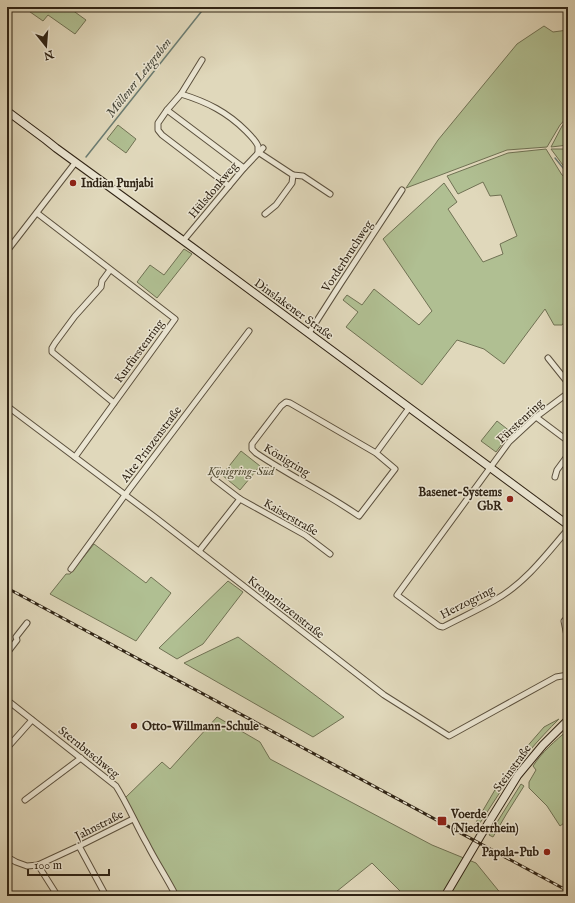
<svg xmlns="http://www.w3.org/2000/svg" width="575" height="903" viewBox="0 0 575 903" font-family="'IM FELL English',serif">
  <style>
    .green { fill: #b0bf92; stroke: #707254 }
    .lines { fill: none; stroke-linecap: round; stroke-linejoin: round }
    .stream { stroke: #6c7d73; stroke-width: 1.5 }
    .street-casing { stroke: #5c513e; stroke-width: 7 }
    .secondary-casing { stroke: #302415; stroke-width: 9 }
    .street { stroke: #ebe6d3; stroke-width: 5 }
    .secondary { stroke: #ebe6d3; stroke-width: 7 }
    .rail-casing { stroke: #302415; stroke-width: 3 }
    .rail { stroke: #ebe6d3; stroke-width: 1.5; stroke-dasharray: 4.5; stroke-linecap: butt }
    .poi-dot { fill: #8f2418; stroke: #ebe6d3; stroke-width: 1.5 }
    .labels { text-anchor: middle; stroke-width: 3; stroke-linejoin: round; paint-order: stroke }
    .poi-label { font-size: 12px; font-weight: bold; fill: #302415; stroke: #ebe6d3; text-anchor: start }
    .street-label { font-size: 12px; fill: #302415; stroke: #ebe6d3 }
    .park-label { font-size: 12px; font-style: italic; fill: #504b34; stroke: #ebe6d3 }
    .water-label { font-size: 13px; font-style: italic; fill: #49493c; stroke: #ebe6d3 }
  </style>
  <rect width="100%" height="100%" fill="#e0d8bb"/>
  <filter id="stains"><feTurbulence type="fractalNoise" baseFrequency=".005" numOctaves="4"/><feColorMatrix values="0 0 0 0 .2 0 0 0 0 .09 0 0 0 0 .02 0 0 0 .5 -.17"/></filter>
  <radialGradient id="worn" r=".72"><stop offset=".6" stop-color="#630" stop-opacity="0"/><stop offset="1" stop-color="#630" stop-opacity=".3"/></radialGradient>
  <g class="green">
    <path d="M 23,7 L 68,7 L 86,20 L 75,34 L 48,15 L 43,21 Z"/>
    <path d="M 544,26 L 553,32 L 568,30 L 568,116 L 560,125 L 547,147 L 507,150 L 406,188 L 438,140 L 517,44 Z"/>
    <path d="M 568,119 L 568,145 L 551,147 L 562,126 Z"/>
    <path d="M 118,125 L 136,139 L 126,153 L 107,139 Z"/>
    <path d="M 546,149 L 562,175 L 568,179 L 568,317 L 562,325 L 554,325 L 545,309 L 504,364 L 484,349 L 457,340 L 422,385 L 346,327 L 358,312 L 343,300 L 347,295 L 362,305 L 374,289 L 419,325 L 432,311 L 383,239 L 444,183 L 457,202 L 448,209 L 483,262 L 503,254 L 500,244 L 517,236 L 501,195 L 490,196 L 483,182 L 458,194 L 447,176 L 508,153 Z"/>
    <path d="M 551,149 L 568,149 L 568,172 Z"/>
    <path d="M 184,249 L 192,254 L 157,298 L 137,282 L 150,265 L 164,275 Z"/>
    <path d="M 497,421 L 511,432 L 496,452 L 481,441 Z"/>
    <path d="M 241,451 L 260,466 L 240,490 L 222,475 Z"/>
    <path d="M 94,544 L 146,583 L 151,577 L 171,593 L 136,641 L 50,594 L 66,574 L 70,574 Z"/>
    <path d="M 228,581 L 243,592 L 203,644 L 177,659 L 159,648 Z"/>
    <path d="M 238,637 L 344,717 L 313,737 L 184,663 Z"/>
    <path d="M 217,717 L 260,742 L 270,759 L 432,845 L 476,863 L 502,895 L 501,896 L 395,896 L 400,891 L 372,863 L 331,896 L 176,896 L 124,799 L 162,762 L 170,769 Z"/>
    <path d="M 559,719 C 539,739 520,760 505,784 L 501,781 L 524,750 L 544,727 Z"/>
    <path d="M 568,730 L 568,820 L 560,826 L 547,806 L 529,788 L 529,782 L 536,770 L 533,766 C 542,752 555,741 568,730 Z"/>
    <path d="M 499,783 L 504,786 L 478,826 L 475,824 Z"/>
    <path d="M 521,784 L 524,786 L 507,813 L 493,837 L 489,835 Z"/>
  </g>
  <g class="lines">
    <g class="stream">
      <path d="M 86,157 L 205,7"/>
      <path d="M 555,158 L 568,174"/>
    </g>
    <defs>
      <g id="street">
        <path d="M 202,60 L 181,94 L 167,110 L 158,123 L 158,130 L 162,135 L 229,186"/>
        <path d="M 181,94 C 207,102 227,112 246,131 C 250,135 256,141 258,146 C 258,147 258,151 258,152 L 293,175 L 292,183 L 276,205 L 265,214"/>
        <path d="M 167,110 L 244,168"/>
        <path d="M 293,175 L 303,176 L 330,194"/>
        <path d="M 37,213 L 175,319 L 75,457"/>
        <path d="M 183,241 L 244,168 L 263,148"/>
        <path d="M 7,251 L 75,163"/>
        <path d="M 110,270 L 102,281 L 101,287 L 75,316 L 55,343 L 52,348 L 52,352 L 114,403"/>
        <path d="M 309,333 L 341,283 L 402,190"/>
        <path d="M 548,358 L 568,383"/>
        <path d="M 568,393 L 536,417 L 509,442 L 397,595 L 439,626 L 443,627 C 460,618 478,610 495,600 C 524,584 547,554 568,529"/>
        <path d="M 7,406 L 156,518 L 384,695 L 449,736 L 556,677 L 568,675"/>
        <path d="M 536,417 L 568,441"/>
        <path d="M 376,453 L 290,403 L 286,402 L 281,406 L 252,444 L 252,449 L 256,453 C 290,476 326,493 359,516 L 395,469 L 376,453 L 409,408"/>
        <path d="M 555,477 L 557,470 L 568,455"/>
        <path d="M 214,479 L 240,499 L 305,535 L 330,554"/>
        <path d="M 199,551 L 240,499"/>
        <path d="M 71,569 L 125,495 L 249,331"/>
        <path d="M 568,617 L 564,621 L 568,641"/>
        <path d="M 7,653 L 17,640 L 16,637 L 27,623"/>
        <path d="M 7,700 L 116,786 C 128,805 136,825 147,844 C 156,862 167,878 176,896"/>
        <path d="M 7,748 L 32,720"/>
        <path d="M 25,800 L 81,758"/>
        <path d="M 79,846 L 106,896"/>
        <path d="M 7,857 L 16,862 L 27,866 L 38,865 L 79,846 L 133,819"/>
        <path d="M 38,865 L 57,895 L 55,896"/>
      </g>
      <g id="secondary">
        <path d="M 7,111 L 46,140 L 56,148 L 192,247 L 568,525"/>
        <path d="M 445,896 L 481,835 L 518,775 L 543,745 L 568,720"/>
      </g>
    </defs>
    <use href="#street" class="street-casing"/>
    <use href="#secondary" class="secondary-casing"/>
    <use href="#street" class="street"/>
    <use href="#secondary" class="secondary"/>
    <defs>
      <path id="rail" d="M 7,588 L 568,891"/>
    </defs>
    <use href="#rail" class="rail-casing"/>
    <use href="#rail" class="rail"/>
  </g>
  <g class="poi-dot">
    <circle cx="73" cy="183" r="4"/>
    <circle cx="510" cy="499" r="4"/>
    <circle cx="134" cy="726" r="4"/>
    <rect x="437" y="816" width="10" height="10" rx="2"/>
    <circle cx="547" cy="852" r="4"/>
  </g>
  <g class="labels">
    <g class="poi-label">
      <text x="81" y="187">Indian Punjabi</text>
      <text x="502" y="496" text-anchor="end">Basenet-Systems<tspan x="502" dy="14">GbR</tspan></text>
      <text x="142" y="730">Otto-Willmann-Schule</text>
      <text x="451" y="818">Voerde<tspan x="451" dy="14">(Niederrhein)</tspan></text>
      <text x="539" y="856" text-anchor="end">Papala-Pub</text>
    </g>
    <g class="street-label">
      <text transform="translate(213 190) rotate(-50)" y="4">Hülsdonkweg</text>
      <text transform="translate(347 256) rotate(-57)" y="4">Vorderbruchweg</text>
      <text transform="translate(294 309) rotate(36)" y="4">Dinslakener Straße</text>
      <text transform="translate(139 351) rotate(-54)" y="4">Kurfürstenring</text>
      <text transform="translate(520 421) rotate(-43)" y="4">Fürstenring</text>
      <text transform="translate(151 444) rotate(-53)" y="4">Alte Prinzenstraße</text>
      <text transform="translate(287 460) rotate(31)" y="4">Königring</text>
      <text transform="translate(291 517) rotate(30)" y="4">Kaiserstraße</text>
      <text transform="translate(467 602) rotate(-27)" y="4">Herzogring</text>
      <text transform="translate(286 607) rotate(38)" y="4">Kronprinzenstraße</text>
      <text transform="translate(89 752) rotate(39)" y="4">Sternbuschweg</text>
      <text transform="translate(512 768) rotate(-54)" y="4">Steinstraße</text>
      <text transform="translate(99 825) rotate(-27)" y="4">Jahnstraße</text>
    </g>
    <g class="park-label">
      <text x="241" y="475">Königring-Süd</text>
    </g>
    <g class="water-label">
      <text transform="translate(138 77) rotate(-52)" y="5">Möllener Leitgraben</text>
    </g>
  </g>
  <rect width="575" height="903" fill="none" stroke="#e0d8bb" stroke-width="24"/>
  <rect x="8" y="8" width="559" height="887" fill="none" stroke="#302415" stroke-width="2"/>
  <rect x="12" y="12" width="551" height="879" fill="none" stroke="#302415"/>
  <g transform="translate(46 46) rotate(163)" stroke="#ebe6d3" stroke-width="3" paint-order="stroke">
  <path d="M0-3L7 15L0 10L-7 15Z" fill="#302415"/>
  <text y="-6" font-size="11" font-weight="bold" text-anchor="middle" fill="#302415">N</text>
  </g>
  <path d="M28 869v6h81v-6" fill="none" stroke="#302415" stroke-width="2"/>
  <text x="34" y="869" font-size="12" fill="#302415" stroke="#ebe6d3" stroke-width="3" paint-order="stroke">100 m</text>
  <rect width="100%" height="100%" filter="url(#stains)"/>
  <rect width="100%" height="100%" fill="url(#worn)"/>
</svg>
